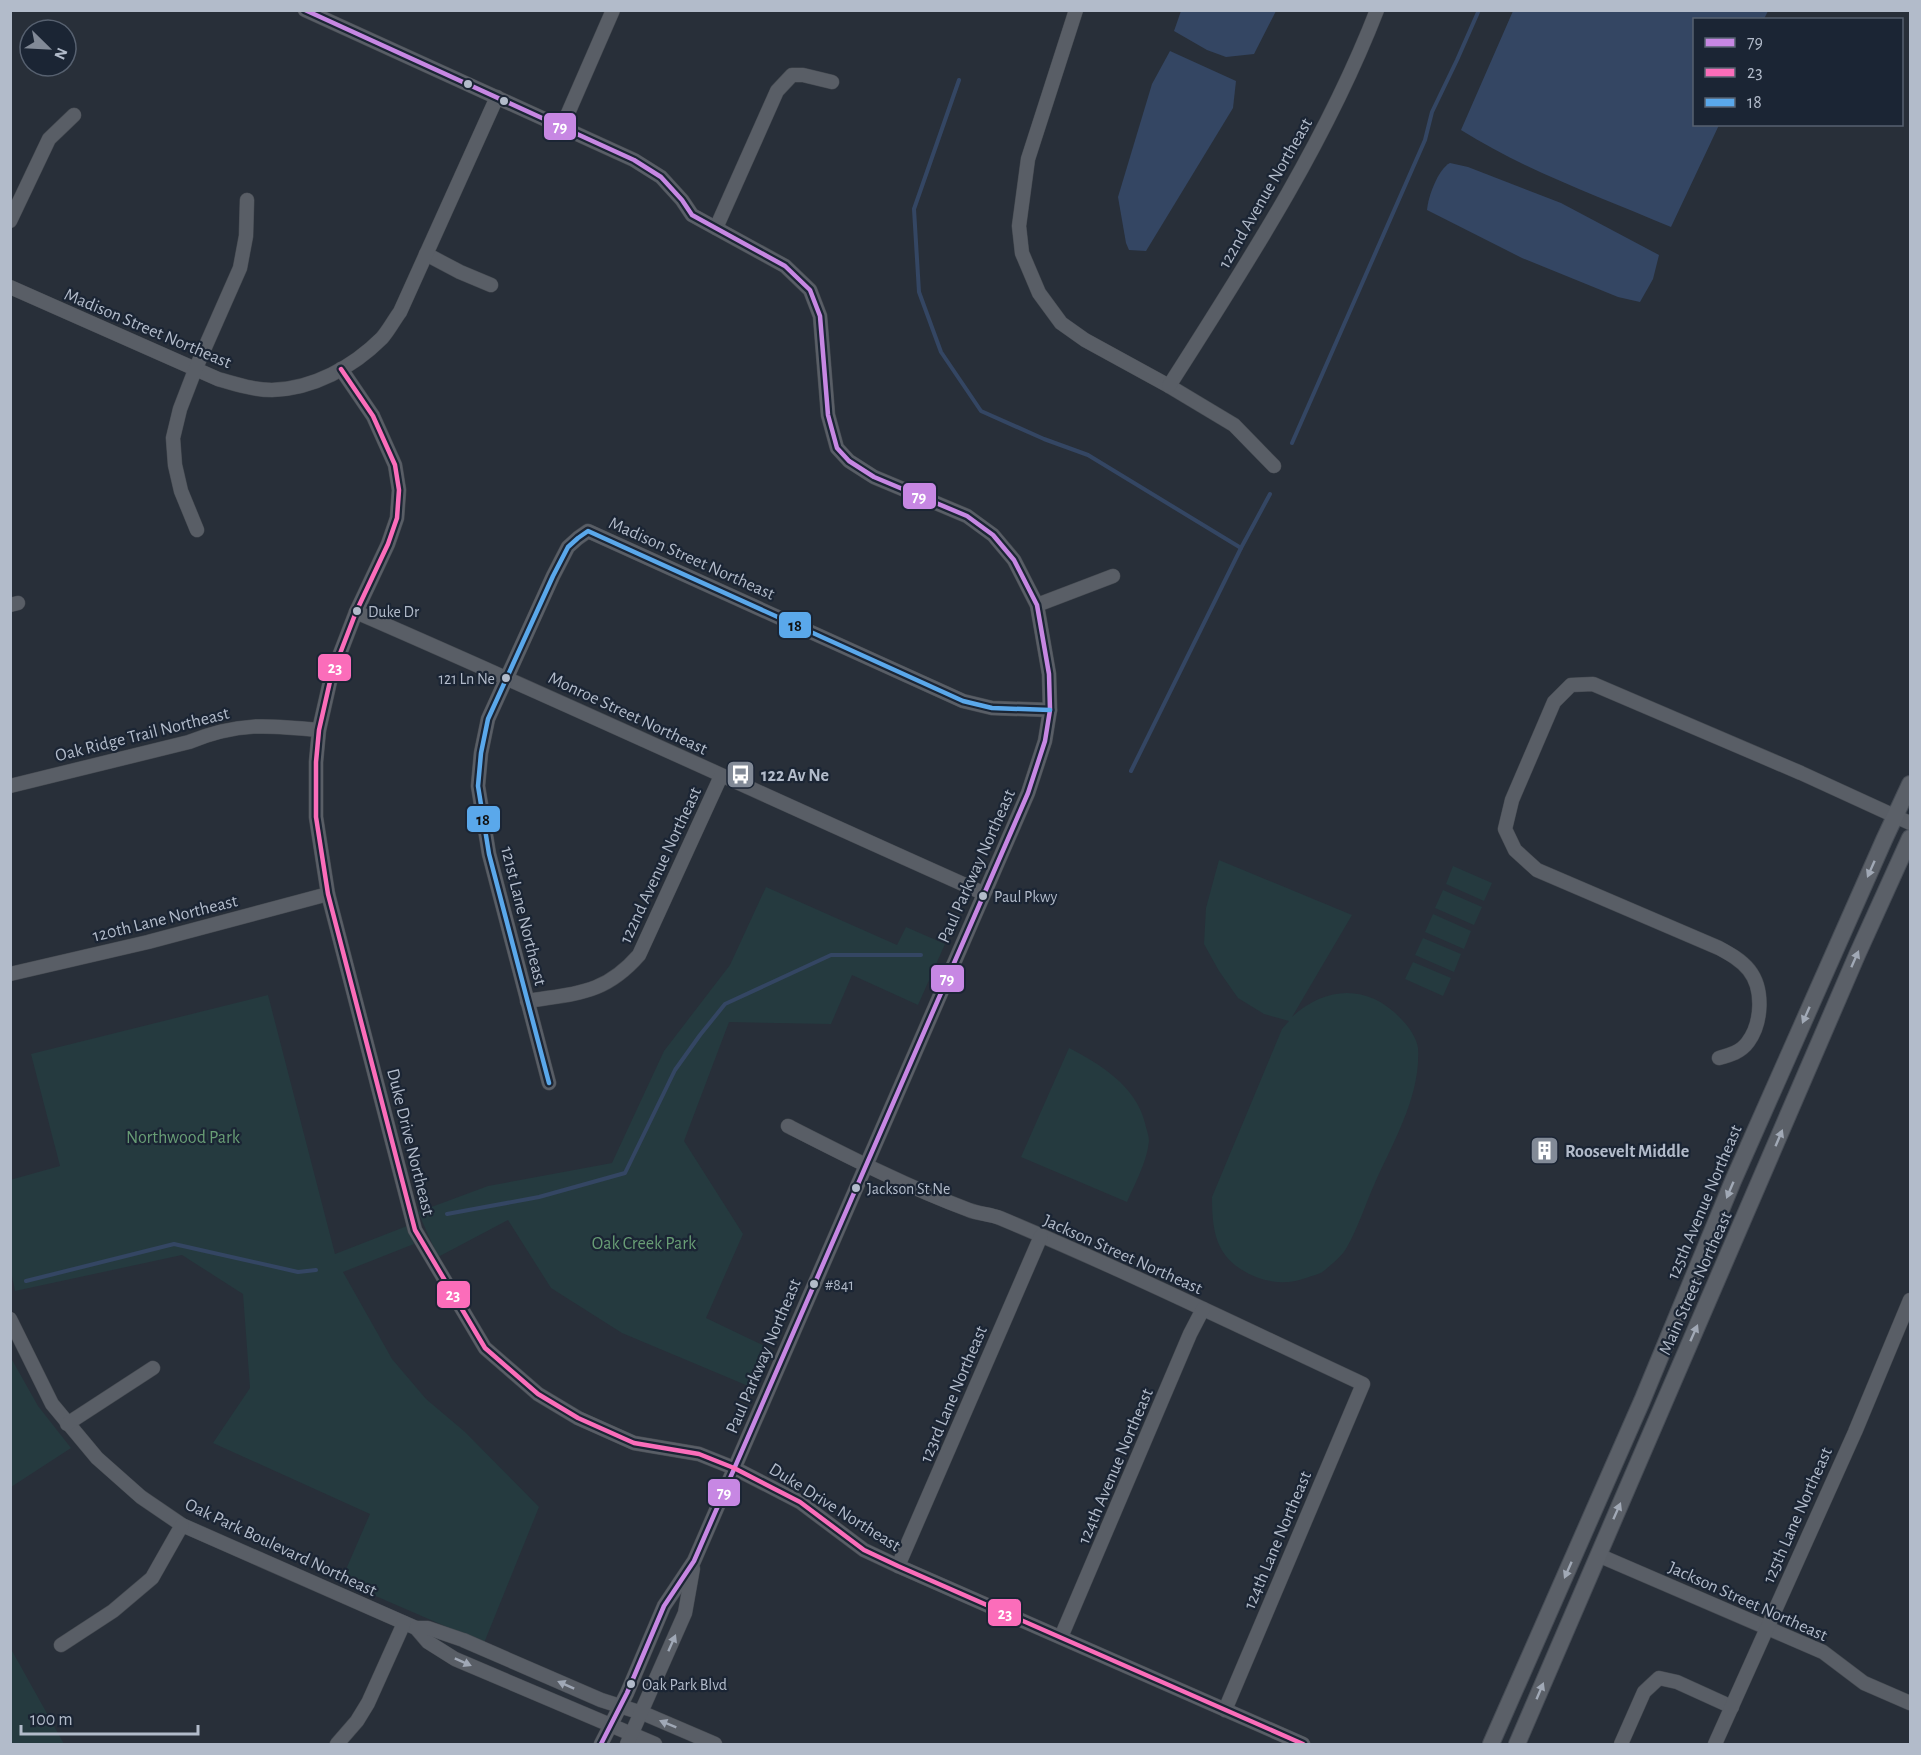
<svg xmlns="http://www.w3.org/2000/svg" width="1921" height="1755" viewBox="0 0 1921 1755" font-family="'Alegreya Sans',sans-serif">
  <style>
    .green { fill: #253a3f }
    .water { fill: #344663 }
    .lines { fill: none; stroke-linecap: round; stroke-linejoin: round }
    .stream { stroke: #344663; stroke-width: 4 }
    .minor-casing { stroke: #454a51; stroke-width: 15 }
    .major-casing { stroke: #464c55; stroke-width: 18 }
    .minor { stroke: #595e66; stroke-width: 14 }
    .major { stroke: #5b6068; stroke-width: 16 }
    .bus-1-casing { stroke: #1b2534; stroke-width: 9 }
    .bus-2-casing { stroke: #1b2534; stroke-width: 9 }
    .bus-3-casing { stroke: #1b2534; stroke-width: 9 }
    .bus-1 { stroke: #c787e3; stroke-width: 4.5 }
    .bus-2 { stroke: #fb6dba; stroke-width: 4.5 }
    .bus-3 { stroke: #5aa8eb; stroke-width: 4.5 }
    .oneway { fill: #a1a9b6 }
    .oneway2 { fill: #a0a8b6 }
    .bus-dot { fill: #b2bbca; stroke: #1b2534; stroke-width: 2 }
    .labels { text-anchor: middle; stroke-width: 4.5; stroke-linejoin: round; paint-order: stroke }
    .bus-label { font-size: 16px; fill: #b2bbca; stroke: #1b2534; text-anchor: start }
    .street-label { font-size: 18px; fill: #b2bbca; stroke: #1b2534 }
    .poi-label { font-size: 18px; font-weight: bold; fill: #b2bbca; stroke: #1b2534; text-anchor: start }
    .park-label { font-size: 18px; fill: #689d75; stroke: #1b2534 }
    .line-badge { stroke: #1b2534; stroke-width: 2 }
    .badge-label { font-size: 16px; text-anchor: middle; font-weight: bold; fill: #fff }
    .pale-badge-label { font-size: 16px; text-anchor: middle; font-weight: bold; fill: #111 }
  </style>
  <rect width="100%" height="100%" fill="#282f39"/>
  <g class="green">
    <path d="M 1219,860 L 1352,915 L 1292,1017 C 1327,985 1370,984 1403,1021 C 1409,1027 1417,1039 1418,1048 C 1421,1096 1393,1142 1374,1185 C 1365,1205 1358,1228 1347,1247 C 1343,1255 1332,1264 1325,1270 C 1321,1274 1314,1275 1309,1277 C 1290,1284 1275,1284 1256,1277 C 1217,1261 1212,1235 1212,1197 L 1282,1029 L 1289,1021 L 1264,1014 L 1238,998 L 1219,971 L 1204,944 L 1206,908 Z"/>
    <path d="M 1453,866 L 1492,883 L 1484,901 L 1446,884 Z"/>
    <path d="M 766,887 L 897,945 L 906,927 L 945,944 L 918,1005 L 852,975 L 831,1024 L 729,1022 L 684,1141 L 743,1234 L 706,1318 L 771,1349 L 753,1388 L 622,1333 L 551,1288 L 508,1220 L 438,1257 L 418,1212 L 488,1186 L 612,1163 L 664,1051 L 730,965 Z"/>
    <path d="M 1443,890 L 1482,907 L 1474,925 L 1435,908 Z"/>
    <path d="M 1433,914 L 1471,931 L 1464,949 L 1425,932 Z"/>
    <path d="M 1423,938 L 1461,954 L 1454,972 L 1415,955 Z"/>
    <path d="M 1413,962 L 1451,978 L 1443,996 L 1405,979 Z"/>
    <path d="M 268,995 L 335,1254 L 407,1226 L 414,1244 L 343,1272 L 392,1359 L 426,1399 L 465,1432 L 539,1507 L 484,1643 L 341,1581 L 370,1514 L 213,1443 L 250,1388 L 243,1294 L 182,1255 L 15,1291 L 10,1267 L 10,1180 L 60,1166 L 31,1054 Z"/>
    <path d="M 1069,1048 C 1100,1064 1136,1086 1145,1123 C 1146,1129 1149,1135 1149,1141 C 1147,1162 1135,1183 1127,1202 L 1021,1157 Z"/>
    <path d="M 11,1358 L 38,1406 L 71,1448 L 11,1487 Z"/>
    <path d="M 11,1649 L 64,1744 L 11,1744 Z"/>
  </g>
  <g class="water">
    <path d="M 1181,11 L 1181,10 L 1276,11 L 1254,54 L 1226,57 L 1207,50 L 1174,31 Z"/>
    <path d="M 1513,11 L 1768,11 L 1764,19 L 1694,20 L 1694,124 L 1719,125 L 1671,227 C 1601,197 1526,171 1461,130 Z"/>
    <path d="M 1170,51 L 1236,81 L 1233,108 L 1146,251 L 1129,250 L 1126,243 L 1118,197 L 1152,84 Z"/>
    <path d="M 1450,163 L 1468,167 L 1561,203 L 1659,255 L 1653,279 L 1640,302 L 1618,297 L 1522,258 L 1427,210 C 1428,197 1438,169 1450,163 Z"/>
  </g>
  <g class="lines">
    <g class="stream">
      <path d="M 959,80 L 914,209 L 919,292 L 941,352 L 981,411 L 1044,439 L 1088,455 L 1241,548"/>
      <path d="M 1292,443 L 1425,140 L 1432,112 L 1457,60 L 1479,10"/>
      <path d="M 1131,771 L 1241,548 L 1270,494"/>
      <path d="M 447,1214 L 539,1197 L 625,1173 L 675,1070 L 700,1035 L 725,1004 L 831,955 L 921,955"/>
      <path d="M 26,1281 L 174,1244 L 298,1272 L 316,1270"/>
    </g>
    <defs>
      <g id="minor">
        <path d="M 305,10 L 634,160 L 661,177 L 682,200 L 692,215 L 785,266 L 810,290 L 820,316 L 828,415 L 837,448 L 849,461 L 874,477 L 967,516 L 993,535 L 1014,560 L 1037,605 L 1049,674 L 1050,710 L 1045,741 L 1028,793 L 694,1561 L 664,1606 L 627,1693 L 601,1744"/>
        <path d="M 1076,10 L 1028,159 L 1019,226 L 1022,253 L 1039,293 L 1061,323 L 1085,340 L 1169,386 L 1234,425 L 1274,466"/>
        <path d="M 562,127 L 613,10"/>
        <path d="M 10,221 L 49,139 L 74,115"/>
        <path d="M 716,228 L 777,91 L 792,75 L 803,75 L 832,82"/>
        <path d="M 426,254 L 460,272 L 491,285"/>
        <path d="M 10,287 L 218,379 C 235,384 254,390 272,390 C 313,389 353,367 382,338 C 389,330 394,320 400,312 L 497,97"/>
        <path d="M 341,369 L 373,416 L 395,465 L 399,490 L 397,518 L 388,544 L 356,612 L 331,677 L 319,730 L 316,762 L 316,817 L 328,894 L 415,1230 L 485,1348 L 538,1394 L 578,1418 L 634,1443 L 699,1454 L 734,1468 L 800,1502 L 864,1550 L 898,1566 L 1303,1744"/>
        <path d="M 1169,386 C 1246,265 1325,144 1377,10"/>
        <path d="M 197,530 L 181,491 L 175,465 L 173,438 L 180,409 L 195,370 L 240,268 L 246,236 L 247,200"/>
        <path d="M 10,605 L 18,603"/>
        <path d="M 1037,605 L 1113,576"/>
        <path d="M 356,612 C 566,703 774,800 983,893"/>
        <path d="M 10,786 L 189,742 C 238,722 269,725 319,730"/>
        <path d="M 10,974 L 148,942 L 328,894"/>
        <path d="M 527,1001 C 576,993 604,995 639,955 L 721,776"/>
        <path d="M 1719,1058 C 1730,1055 1741,1052 1748,1042 C 1762,1023 1764,989 1749,970 C 1741,960 1730,954 1719,948 L 1537,870 L 1515,850 L 1505,829 L 1512,800 L 1554,702 L 1571,685 L 1593,684 L 1801,773 L 1910,823"/>
        <path d="M 549,1083 L 489,854 L 478,786 L 481,753 L 488,719 L 553,576 L 568,547 L 578,538 L 588,531 L 963,701 L 992,708 L 1050,710"/>
        <path d="M 788,1126 C 847,1156 907,1187 969,1210 C 979,1214 990,1214 1000,1218 C 1122,1269 1243,1328 1363,1384 L 1225,1710"/>
        <path d="M 10,1319 L 52,1404 L 97,1458 L 141,1497 L 182,1525 L 416,1628 L 428,1642 L 455,1659 L 655,1744"/>
        <path d="M 67,1424 L 153,1368"/>
        <path d="M 1598,1555 L 1823,1652 L 1864,1683 L 1910,1703"/>
        <path d="M 898,1566 L 1041,1236"/>
        <path d="M 416,1628 L 428,1628 L 463,1640 L 601,1700 L 645,1714 L 715,1744"/>
        <path d="M 1061,1637 L 1190,1334 L 1203,1309"/>
        <path d="M 61,1645 L 113,1611 L 152,1578 L 182,1525"/>
        <path d="M 337,1744 L 357,1721 L 368,1703 L 404,1623"/>
        <path d="M 627,1744 L 685,1613 L 693,1568"/>
        <path d="M 1621,1744 L 1644,1692 L 1659,1678 L 1677,1682 L 1732,1707"/>
        <path d="M 1715,1744 L 1855,1432 L 1910,1300"/>
      </g>
      <g id="major">
        <path d="M 1491,1744 L 1642,1401 L 1733,1181 L 1884,840 L 1910,784"/>
        <path d="M 1517,1744 L 1857,955 L 1910,838"/>
      </g>
    </defs>
    <use href="#minor" class="minor-casing"/>
    <use href="#major" class="major-casing"/>
    <use href="#minor" class="minor"/>
    <use href="#major" class="major"/>
    <defs>
      <path id="bus-1" d="M 305,10 L 634,160 L 661,177 L 682,200 L 692,215 L 785,266 L 810,290 L 820,316 L 828,415 L 837,448 L 849,461 L 874,477 L 967,516 L 993,535 L 1014,560 L 1037,605 L 1049,674 L 1050,710 L 1045,741 L 1028,793 L 694,1561 L 664,1606 L 627,1693 L 601,1744"/>
      <path id="bus-2" d="M 341,369 L 373,416 L 395,465 L 399,490 L 397,518 L 388,544 L 356,612 L 331,677 L 319,730 L 316,762 L 316,817 L 328,894 L 415,1230 L 485,1348 L 538,1394 L 578,1418 L 634,1443 L 699,1454 L 734,1468 L 800,1502 L 864,1550 L 898,1566 L 1303,1744"/>
      <path id="bus-3" d="M 549,1083 L 489,854 L 478,786 L 481,753 L 488,719 L 553,576 L 568,547 L 578,538 L 588,531 L 963,701 L 992,708 L 1050,710"/>
    </defs>
    <use href="#bus-1" class="bus-1-casing"/>
    <use href="#bus-2" class="bus-2-casing"/>
    <use href="#bus-3" class="bus-3-casing"/>
    <use href="#bus-1" class="bus-1"/>
    <use href="#bus-2" class="bus-2"/>
    <use href="#bus-3" class="bus-3"/>
  </g>
  <defs><path id="oneway-solid" d="M-6-.8H1V-3.2L6.5 0L1 3.2V.8H-6Z" transform="scale(1.5)"/></defs>
  <g class="oneway">
    <use href="#oneway-solid" transform="translate(1871 869) rotate(114)"/>
    <use href="#oneway-solid" transform="translate(1855 959) rotate(-66)"/>
    <use href="#oneway-solid" transform="translate(1806 1015) rotate(114)"/>
    <use href="#oneway-solid" transform="translate(1779 1138) rotate(-67)"/>
    <use href="#oneway-solid" transform="translate(1730 1190) rotate(113)"/>
    <use href="#oneway-solid" transform="translate(1694 1333) rotate(-66)"/>
    <use href="#oneway-solid" transform="translate(1617 1511) rotate(-66)"/>
    <use href="#oneway-solid" transform="translate(1568 1570) rotate(114)"/>
    <use href="#oneway-solid" transform="translate(1540 1691) rotate(-67)"/>
  </g>
  <g class="oneway2">
    <use href="#oneway-solid" transform="translate(672 1643) rotate(-66)"/>
    <use href="#oneway-solid" transform="translate(463 1662) rotate(24)"/>
    <use href="#oneway-solid" transform="translate(566 1685) rotate(-156)"/>
    <use href="#oneway-solid" transform="translate(668 1724) rotate(-158)"/>
  </g>
  <defs>
    <symbol id="bus-square" viewBox="-11 -11 22 22"><rect x="-9" y="-9" width="18" height="18" rx="4" fill="#828a97" stroke="#1b2534"/><path d="M-5-6H5V4H4V6H2V4H-2V6H-4V4H-5ZM-3.5-4V0h7V-4ZM-3.5 1.2v1.5H-2V1.2ZM2 1.2v1.5H3.5V1.2Z" fill="#fff"/></symbol>
    <symbol id="building-square" viewBox="-11 -11 22 22"><rect x="-9" y="-9" width="18" height="18" rx="4" fill="#828a97" stroke="#1b2534"/><path d="M-4-6H4V6H1V3H-1V6H-4ZM-2.5-4.3h1.7v1.8h-1.7ZM.8-4.3h1.7v1.8H.8ZM-2.5-1h1.7V.8h-1.7ZM.8-1h1.7V.8H.8Z" fill="#fff"/></symbol>
  </defs>
  <g fill-rule="evenodd">
    <use href="#bus-square" x="724" y="758" width="33" height="33"/>
    <use href="#building-square" x="1528" y="1134" width="33" height="33"/>
  </g>
  <g class="bus-dot">
    <circle cx="468" cy="84" r="5"/>
    <circle cx="504" cy="101" r="5"/>
    <circle cx="357" cy="611" r="5"/>
    <circle cx="506" cy="678" r="5"/>
    <circle cx="983" cy="896" r="5"/>
    <circle cx="856" cy="1188" r="5"/>
    <circle cx="814" cy="1284" r="5"/>
    <circle cx="631" cy="1684" r="5"/>
  </g>
  <g class="labels">
    <g class="bus-label">
      <text x="368" y="617">Duke Dr</text>
      <text x="495" y="684" text-anchor="end">121 Ln Ne</text>
      <text x="994" y="902">Paul Pkwy</text>
      <text x="867" y="1194">Jackson St Ne</text>
      <text x="825" y="1290">#841</text>
      <text x="642" y="1690">Oak Park Blvd</text>
    </g>
    <g class="street-label">
      <text transform="translate(1265 193) rotate(-60)" y="6">122nd Avenue Northeast</text>
      <text transform="translate(148 328) rotate(23)" y="6">Madison Street Northeast</text>
      <text transform="translate(692 558) rotate(24)" y="6">Madison Street Northeast</text>
      <text transform="translate(628 713) rotate(25)" y="6">Monroe Street Northeast</text>
      <text transform="translate(142 734) rotate(-14)" y="6">Oak Ridge Trail Northeast</text>
      <text transform="translate(660 865) rotate(-65)" y="6">122nd Avenue Northeast</text>
      <text transform="translate(976 866) rotate(-66)" y="6">Paul Parkway Northeast</text>
      <text transform="translate(524 916) rotate(76)" y="6">121st Lane Northeast</text>
      <text transform="translate(165 918) rotate(-14)" y="6">120th Lane Northeast</text>
      <text transform="translate(411 1142) rotate(76)" y="6">Duke Drive Northeast</text>
      <text transform="translate(1704 1202) rotate(-67)" y="6">125th Avenue Northeast</text>
      <text transform="translate(1123 1254) rotate(24)" y="6">Jackson Street Northeast</text>
      <text transform="translate(1695 1283) rotate(-66)" y="6">Main Street Northeast</text>
      <text transform="translate(763 1356) rotate(-67)" y="6">Paul Parkway Northeast</text>
      <text transform="translate(953 1394) rotate(-67)" y="6">123rd Lane Northeast</text>
      <text transform="translate(1115 1466) rotate(-67)" y="6">124th Avenue Northeast</text>
      <text transform="translate(835 1507) rotate(32)" y="6">Duke Drive Northeast</text>
      <text transform="translate(1797 1515) rotate(-66)" y="6">125th Lane Northeast</text>
      <text transform="translate(1277 1540) rotate(-67)" y="6">124th Lane Northeast</text>
      <text transform="translate(281 1547) rotate(25)" y="6">Oak Park Boulevard Northeast</text>
      <text transform="translate(1748 1601) rotate(24)" y="6">Jackson Street Northeast</text>
    </g>
    <g class="poi-label">
      <text x="761" y="781">122 Av Ne</text>
      <text x="1565" y="1157">Roosevelt Middle</text>
    </g>
    <g class="park-label">
      <text x="183" y="1143">Northwood Park</text>
      <text x="644" y="1249">Oak Creek Park</text>
    </g>
  </g>
  <g class="line-badge">
    <rect x="543" y="112" width="34" height="29" rx="6" fill="#c787e3"/>
    <rect x="902" y="482" width="35" height="28" rx="6" fill="#c787e3"/>
    <rect x="778" y="611" width="34" height="28" rx="6" fill="#5aa8eb"/>
    <rect x="317" y="653" width="35" height="29" rx="6" fill="#fb6dba"/>
    <rect x="466" y="805" width="35" height="28" rx="6" fill="#5aa8eb"/>
    <rect x="930" y="964" width="35" height="29" rx="6" fill="#c787e3"/>
    <rect x="436" y="1280" width="35" height="29" rx="6" fill="#fb6dba"/>
    <rect x="707" y="1478" width="34" height="29" rx="6" fill="#c787e3"/>
    <rect x="987" y="1598" width="35" height="29" rx="6" fill="#fb6dba"/>
  </g>
  <g class="badge-label">
    <text x="560" y="132">79</text>
    <text x="919" y="502">79</text>
    <text x="335" y="673">23</text>
    <text x="947" y="984">79</text>
    <text x="453" y="1300">23</text>
    <text x="724" y="1498">79</text>
    <text x="1005" y="1619">23</text>
  </g>
  <g class="pale-badge-label">
    <text x="795" y="631">18</text>
    <text x="483" y="825">18</text>
  </g>
  <rect width="1921" height="1755" fill="none" stroke="#b2bbca" stroke-width="24"/>
  <rect x="1693" y="18" width="210" height="108" fill="#1b2534" stroke="#576170" stroke-width="1.5"/>
  <rect x="1705" y="38" width="30" height="9" fill="#c787e3" stroke="#576170" stroke-width="1.5"/>
  <text x="1747" y="48" font-size="18" fill="#b2bbca">79</text>
  <rect x="1705" y="68" width="30" height="9" fill="#fb6dba" stroke="#576170" stroke-width="1.5"/>
  <text x="1747" y="78" font-size="18" fill="#b2bbca">23</text>
  <rect x="1705" y="98" width="30" height="9" fill="#5aa8eb" stroke="#576170" stroke-width="1.5"/>
  <text x="1747" y="108" font-size="18" fill="#b2bbca">18</text>
  <g transform="translate(48 48) rotate(114)"><circle r="28" fill="#1b2534" stroke="#576170" stroke-width="1.5"/>
  <path d="M0-4.5L10 22L0 15L-10 22Z" fill="#828a97"/>
  <text y="-9" font-size="16" font-weight="bold" text-anchor="middle" fill="#b2bbca">N</text>
  </g>
  <path d="M21 1725v9h177v-9" fill="none" stroke="#b2bbca" stroke-width="3"/>
  <text x="30" y="1725" font-size="18" fill="#b2bbca" stroke="#1b2534" stroke-width="4.5" paint-order="stroke">100 m</text>
</svg>
